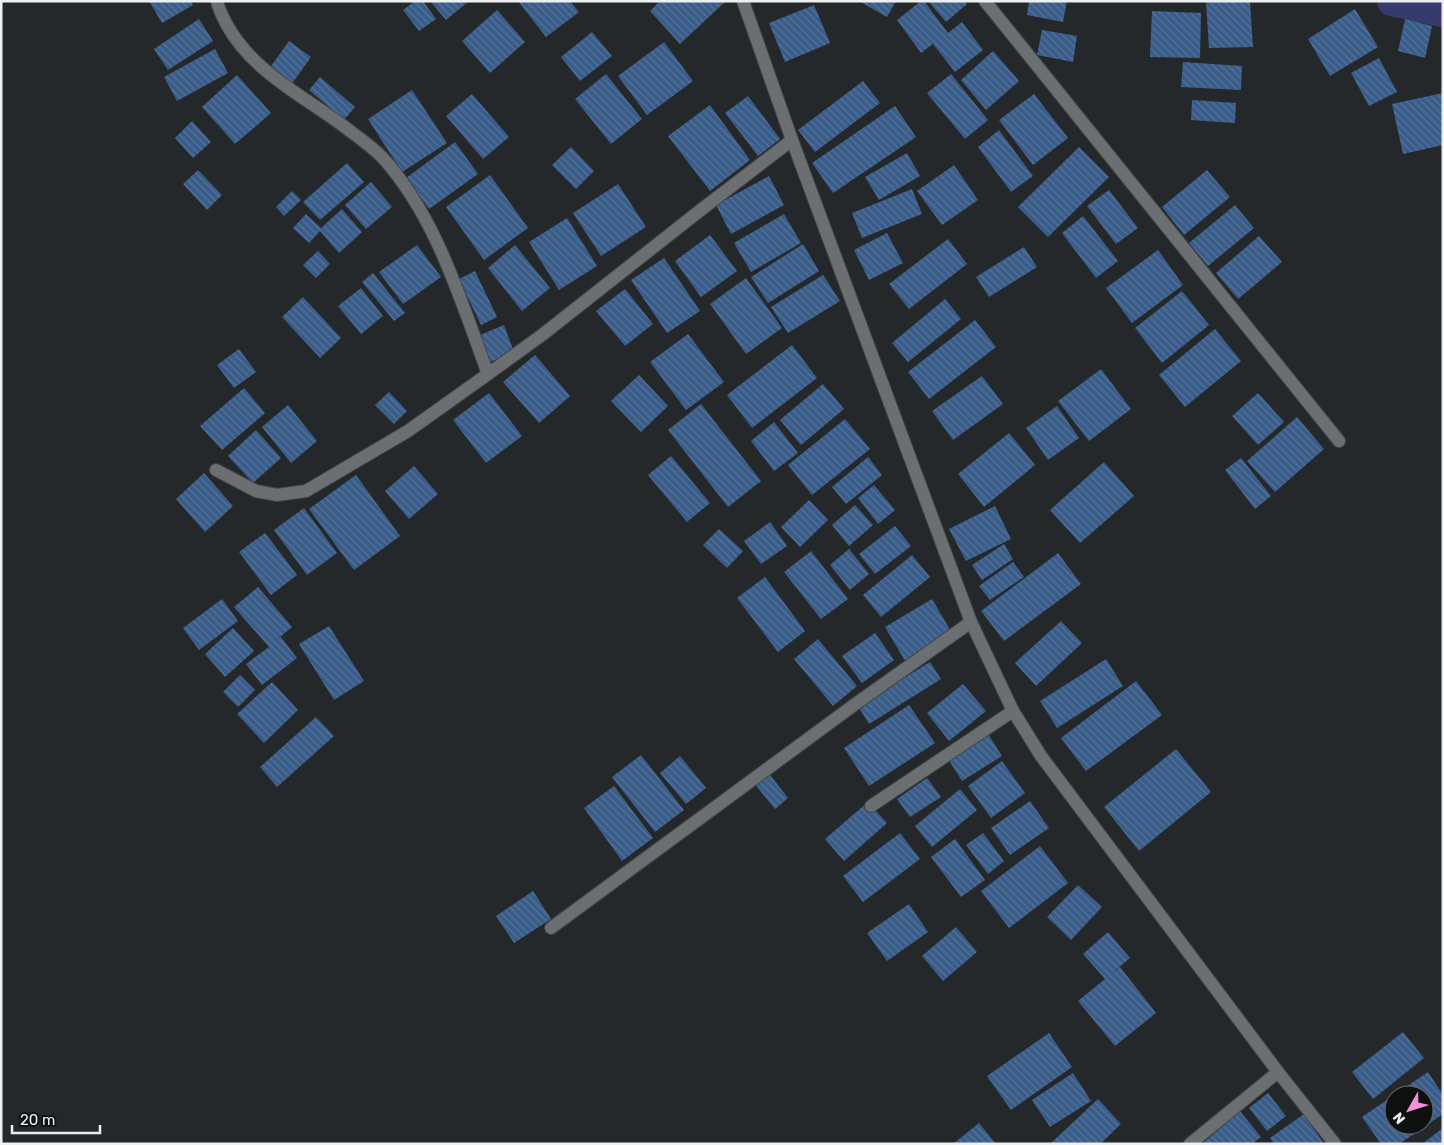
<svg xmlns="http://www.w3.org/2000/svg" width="1444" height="1145" viewBox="0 0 1444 1145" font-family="Rubik,sans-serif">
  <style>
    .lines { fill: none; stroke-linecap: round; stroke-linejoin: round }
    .canal { stroke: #353b6c; stroke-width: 30 }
    .building { fill: url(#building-back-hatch) }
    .street-casing { stroke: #444647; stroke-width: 14 }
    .street { stroke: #6b6f71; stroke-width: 12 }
  </style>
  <defs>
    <pattern id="building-back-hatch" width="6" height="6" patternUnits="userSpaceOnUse" patternTransform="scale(1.25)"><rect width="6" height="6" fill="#395c89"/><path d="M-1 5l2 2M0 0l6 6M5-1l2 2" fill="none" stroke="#56749a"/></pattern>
  </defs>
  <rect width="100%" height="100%" fill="#25282a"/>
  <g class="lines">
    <path class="canal" d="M 1392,1 L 1443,12"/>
  </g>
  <g class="building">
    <path d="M 149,1 L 191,1 L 193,5 L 162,23 Z"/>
    <path d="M 415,1 L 423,1 L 436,19 L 419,31 L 403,10 Z"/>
    <path d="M 430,1 L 469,1 L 446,20 Z"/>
    <path d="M 518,1 L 570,1 L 579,12 L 546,37 Z"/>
    <path d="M 660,1 L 726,1 L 680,44 L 650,11 Z"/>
    <path d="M 859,1 L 896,1 L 887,17 Z"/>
    <path d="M 921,1 L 924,1 L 948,33 L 962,22 L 983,50 L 955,72 L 933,44 L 939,39 L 921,53 L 897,20 Z"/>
    <path d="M 928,1 L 965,1 L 967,4 L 946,22 Z"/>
    <path d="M 1029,1 L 1067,1 L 1063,22 L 1027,15 Z"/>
    <path d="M 1206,1 L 1250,1 L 1253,47 L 1209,48 Z"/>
    <path d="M 814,5 L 830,43 L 785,62 L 769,23 Z"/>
    <path d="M 1355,9 L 1378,47 L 1330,76 L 1308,39 Z"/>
    <path d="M 497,10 L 525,42 L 490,73 L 462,41 Z"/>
    <path d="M 1152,11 L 1201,13 L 1200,58 L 1150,57 Z"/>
    <path d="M 199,19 L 213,41 L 168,70 L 154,49 Z"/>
    <path d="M 1405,19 L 1432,26 L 1425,58 L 1398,51 Z"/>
    <path d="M 1042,30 L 1077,36 L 1073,62 L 1037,55 Z"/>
    <path d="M 592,32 L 612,56 L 580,81 L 561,57 Z"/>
    <path d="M 289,41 L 311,57 L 291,85 L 269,69 Z"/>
    <path d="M 664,42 L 693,81 L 647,115 L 618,76 Z"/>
    <path d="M 215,49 L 228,73 L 177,101 L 164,77 Z"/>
    <path d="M 993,51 L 1019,81 L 986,110 L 961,80 Z"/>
    <path d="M 1379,58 L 1397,92 L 1369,106 L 1351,73 Z"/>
    <path d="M 1183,62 L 1242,66 L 1241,90 L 1181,87 Z"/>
    <path d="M 606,74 L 642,119 L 611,144 L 575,99 Z"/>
    <path d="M 951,74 L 988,120 L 965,139 L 927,93 Z"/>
    <path d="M 237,75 L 271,113 L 235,144 L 202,107 Z"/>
    <path d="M 320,77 L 355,107 L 344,120 L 309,90 Z"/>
    <path d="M 863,81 L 880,103 L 815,152 L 798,130 Z"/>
    <path d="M 412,90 L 447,143 L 402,172 L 368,119 Z"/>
    <path d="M 1443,93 L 1443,145 L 1403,154 L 1392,104 Z"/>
    <path d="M 472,94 L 509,137 L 483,159 L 446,116 Z"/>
    <path d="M 1034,94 L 1068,138 L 1033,165 L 999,120 Z"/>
    <path d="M 748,96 L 780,139 L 758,156 L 725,113 Z"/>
    <path d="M 1192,100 L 1236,103 L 1235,123 L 1191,120 Z"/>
    <path d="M 710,105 L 750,160 L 710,191 L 668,136 Z"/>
    <path d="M 895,106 L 916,137 L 833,193 L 812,163 Z"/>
    <path d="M 192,121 L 211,142 L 193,158 L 175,138 Z"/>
    <path d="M 999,130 L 1033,176 L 1011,192 L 978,147 Z"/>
    <path d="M 455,142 L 478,174 L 429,209 L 406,178 Z"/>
    <path d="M 571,147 L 594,171 L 576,189 L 552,165 Z"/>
    <path d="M 1079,147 L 1109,177 L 1048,237 L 1018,207 Z"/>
    <path d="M 907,153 L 920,176 L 879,200 L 865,177 Z"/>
    <path d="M 347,163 L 364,182 L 320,220 L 303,202 Z"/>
    <path d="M 954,165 L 978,200 L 942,225 L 917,191 Z"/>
    <path d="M 198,170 L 222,195 L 207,210 L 183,184 Z"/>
    <path d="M 1207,170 L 1230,197 L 1184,235 L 1162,207 Z"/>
    <path d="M 490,175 L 528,228 L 484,260 L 446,207 Z"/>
    <path d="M 769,176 L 784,205 L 731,234 L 716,205 Z"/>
    <path d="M 371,182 L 392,207 L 366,229 L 345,205 Z"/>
    <path d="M 618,184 L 646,227 L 601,256 L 573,213 Z"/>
    <path d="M 912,189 L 922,214 L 862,238 L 852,213 Z"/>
    <path d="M 1109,190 L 1138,228 L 1116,244 L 1087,206 Z"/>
    <path d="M 292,191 L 301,200 L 284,216 L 276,207 Z"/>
    <path d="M 1235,205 L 1254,228 L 1208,266 L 1189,243 Z"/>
    <path d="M 342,209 L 362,232 L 339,253 L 320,231 L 309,243 L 293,228 L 306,214 L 321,228 Z"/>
    <path d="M 784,214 L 801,243 L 751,272 L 734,243 Z"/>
    <path d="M 1083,216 L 1118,261 L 1096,278 L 1062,233 Z"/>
    <path d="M 567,218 L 597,266 L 559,290 L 529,242 Z"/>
    <path d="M 887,233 L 903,263 L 869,280 L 854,250 Z"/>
    <path d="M 710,235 L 737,271 L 701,297 L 675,261 Z"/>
    <path d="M 1259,236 L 1282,262 L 1238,299 L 1216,273 Z"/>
    <path d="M 948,239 L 967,264 L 909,309 L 889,284 Z"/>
    <path d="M 803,244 L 819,271 L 768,303 L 751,277 Z"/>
    <path d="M 417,245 L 441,277 L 403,304 L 379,272 Z"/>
    <path d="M 515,245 L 550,288 L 522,311 L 488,268 Z"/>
    <path d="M 1024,247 L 1037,267 L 989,297 L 976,277 Z"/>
    <path d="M 1158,250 L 1183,285 L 1132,323 L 1106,288 Z"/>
    <path d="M 318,251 L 330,264 L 316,278 L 303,265 Z"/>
    <path d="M 664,258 L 700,311 L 667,333 L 631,280 Z"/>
    <path d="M 475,271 L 497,317 L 481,325 L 459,279 Z"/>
    <path d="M 373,273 L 405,313 L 394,321 L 362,282 Z"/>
    <path d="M 823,275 L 840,301 L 788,333 L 771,307 Z"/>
    <path d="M 746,278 L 782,328 L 746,354 L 710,304 Z"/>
    <path d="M 361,288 L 383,316 L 361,334 L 338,306 Z"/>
    <path d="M 625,289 L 653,324 L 625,346 L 596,311 Z"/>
    <path d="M 1182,291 L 1209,325 L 1162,363 L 1135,328 Z"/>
    <path d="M 303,297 L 341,338 L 320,358 L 282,317 Z"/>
    <path d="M 945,299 L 961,319 L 908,362 L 892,343 Z"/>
    <path d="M 975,320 L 996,347 L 929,399 L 908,372 Z"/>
    <path d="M 504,325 L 514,352 L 490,362 L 480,335 Z"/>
    <path d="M 1215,329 L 1241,361 L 1185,407 L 1159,375 Z"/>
    <path d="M 688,334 L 724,382 L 686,410 L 650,362 Z"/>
    <path d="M 792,345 L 817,378 L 752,428 L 727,395 Z"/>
    <path d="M 239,349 L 256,372 L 234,388 L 217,365 Z"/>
    <path d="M 535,355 L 570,396 L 539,423 L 503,382 Z"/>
    <path d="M 1101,369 L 1131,409 L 1089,441 L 1058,401 Z"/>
    <path d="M 639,375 L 668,406 L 641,432 L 611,401 Z"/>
    <path d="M 982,376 L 1003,404 L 953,440 L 932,411 Z"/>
    <path d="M 823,384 L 844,409 L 801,445 L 780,420 Z"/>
    <path d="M 244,388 L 265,413 L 222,450 L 200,426 Z"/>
    <path d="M 389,392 L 407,411 L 394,424 L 375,405 Z"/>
    <path d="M 489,393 L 522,436 L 486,463 L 453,420 Z"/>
    <path d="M 1258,393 L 1284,422 L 1258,445 L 1232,416 Z"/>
    <path d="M 701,404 L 761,481 L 728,507 L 668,430 Z"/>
    <path d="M 288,405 L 317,441 L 291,463 L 262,427 Z"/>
    <path d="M 1057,406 L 1079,438 L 1048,460 L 1026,428 Z"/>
    <path d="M 1297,417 L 1324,449 L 1275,492 L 1247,461 Z"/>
    <path d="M 845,419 L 870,449 L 812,495 L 788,465 Z"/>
    <path d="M 774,422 L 798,453 L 774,471 L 751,441 Z"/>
    <path d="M 256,430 L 281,458 L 253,483 L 228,456 Z"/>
    <path d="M 1009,433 L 1035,465 L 984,507 L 958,474 Z"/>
    <path d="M 671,456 L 710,503 L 687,522 L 648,475 Z"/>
    <path d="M 868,457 L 882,475 L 846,504 L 832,487 Z"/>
    <path d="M 1241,458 L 1271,496 L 1255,509 L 1225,470 Z"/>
    <path d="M 1104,462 L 1134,496 L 1080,543 L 1050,510 Z"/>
    <path d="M 414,466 L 438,494 L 409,519 L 385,491 Z"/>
    <path d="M 204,473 L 233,506 L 205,532 L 176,499 Z"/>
    <path d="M 356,475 L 400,536 L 354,570 L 309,509 Z"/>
    <path d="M 874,485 L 895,510 L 878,524 L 858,498 Z"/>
    <path d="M 809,500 L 828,520 L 800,547 L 781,527 Z"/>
    <path d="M 855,505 L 873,525 L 849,546 L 832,525 Z"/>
    <path d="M 995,506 L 1011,539 L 966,561 L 949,529 Z"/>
    <path d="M 304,508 L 337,553 L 307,575 L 274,530 Z"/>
    <path d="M 770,522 L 787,546 L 761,564 L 744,541 Z"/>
    <path d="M 895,526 L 911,546 L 875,574 L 859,554 Z"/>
    <path d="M 719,529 L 743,551 L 727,568 L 703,545 Z"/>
    <path d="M 265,533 L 297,575 L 271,595 L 239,552 Z"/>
    <path d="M 1004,544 L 1013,559 L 982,580 L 972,565 Z"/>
    <path d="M 849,549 L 869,574 L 850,590 L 830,565 Z"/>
    <path d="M 811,551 L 848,599 L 821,619 L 784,572 Z"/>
    <path d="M 1058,553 L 1081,584 L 1004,641 L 981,611 Z"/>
    <path d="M 912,555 L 930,577 L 881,617 L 863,595 Z"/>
    <path d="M 1013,562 L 1024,577 L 990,600 L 979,586 Z"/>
    <path d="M 765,577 L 805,631 L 778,652 L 737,598 Z"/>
    <path d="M 258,587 L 292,627 L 274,642 L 281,637 L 297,658 L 262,685 L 246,664 L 269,647 L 234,607 Z"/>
    <path d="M 222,599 L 238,621 L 199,650 L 183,628 Z"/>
    <path d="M 932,599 L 952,633 L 905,661 L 885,627 Z"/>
    <path d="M 1061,621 L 1082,643 L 1036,686 L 1015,663 Z"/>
    <path d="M 329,626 L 364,681 L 334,700 L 299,644 Z"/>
    <path d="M 233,628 L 254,651 L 225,677 L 205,654 Z"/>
    <path d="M 875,633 L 894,660 L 862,683 L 842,656 Z"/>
    <path d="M 818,639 L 857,686 L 833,706 L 794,659 Z"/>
    <path d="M 1106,659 L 1123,686 L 1057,728 L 1040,701 Z"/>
    <path d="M 930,662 L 941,679 L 869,724 L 858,706 Z"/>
    <path d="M 240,675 L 255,690 L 238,707 L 223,692 Z"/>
    <path d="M 1136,681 L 1162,715 L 1086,771 L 1061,738 Z"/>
    <path d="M 272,682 L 298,710 L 264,743 L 237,714 Z"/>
    <path d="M 963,684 L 986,711 L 949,741 L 927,713 Z"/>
    <path d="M 909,705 L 935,743 L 869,786 L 844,748 Z"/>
    <path d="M 316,717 L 334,736 L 277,787 L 260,767 Z"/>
    <path d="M 988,734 L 1002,756 L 962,781 L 948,759 Z"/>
    <path d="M 1176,749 L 1211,792 L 1139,851 L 1104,807 Z"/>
    <path d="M 641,755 L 684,810 L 655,832 L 612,777 Z"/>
    <path d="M 680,756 L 706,788 L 686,804 L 660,773 Z"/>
    <path d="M 1002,761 L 1025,793 L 991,818 L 968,786 Z"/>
    <path d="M 768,772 L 788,798 L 775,809 L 754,783 Z"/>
    <path d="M 927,778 L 941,797 L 910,817 L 897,799 Z"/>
    <path d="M 614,786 L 653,838 L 622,861 L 584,808 Z"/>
    <path d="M 960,789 L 977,810 L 932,847 L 915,826 Z"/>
    <path d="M 1030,801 L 1049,828 L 1010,855 L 991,828 Z"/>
    <path d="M 868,802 L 887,823 L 844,861 L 825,839 Z"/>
    <path d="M 900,833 L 920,859 L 863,902 L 843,876 Z"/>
    <path d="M 983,833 L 1004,861 L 988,874 L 966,845 Z"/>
    <path d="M 955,839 L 985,880 L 961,897 L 931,857 Z"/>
    <path d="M 1040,846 L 1068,883 L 1009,928 L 981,891 Z"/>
    <path d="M 1078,885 L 1102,907 L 1071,940 L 1047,917 Z"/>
    <path d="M 533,891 L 551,919 L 514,943 L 496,916 Z"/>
    <path d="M 909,904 L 928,932 L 887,961 L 867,933 Z"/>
    <path d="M 956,927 L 977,952 L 943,981 L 922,956 Z"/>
    <path d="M 1108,932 L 1130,958 L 1111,974 L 1120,967 L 1156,1013 L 1115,1046 L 1078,1001 L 1105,979 L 1083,954 Z"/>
    <path d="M 1403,1032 L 1424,1058 L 1373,1099 L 1352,1072 Z"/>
    <path d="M 1049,1033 L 1072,1067 L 1011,1110 L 987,1076 Z"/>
    <path d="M 1428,1072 L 1443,1095 L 1443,1114 L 1399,1144 L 1381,1144 L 1362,1117 L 1394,1095 L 1394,1125 L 1424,1125 L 1424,1095 L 1394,1095 Z"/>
    <path d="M 1073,1073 L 1091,1101 L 1050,1127 L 1032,1100 Z"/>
    <path d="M 1268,1093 L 1286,1116 L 1267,1131 L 1249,1108 Z"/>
    <path d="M 1098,1099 L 1121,1124 L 1100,1144 L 1050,1144 Z"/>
    <path d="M 1240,1111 L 1261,1137 L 1252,1144 L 1202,1144 Z"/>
    <path d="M 1304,1114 L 1324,1144 L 1274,1144 L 1270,1138 Z"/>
    <path d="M 979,1123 L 996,1144 L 953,1144 Z"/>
    <path d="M 1443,1128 L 1443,1144 L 1422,1144 Z"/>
  </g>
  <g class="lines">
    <defs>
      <g id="street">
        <path d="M 217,1 C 219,11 223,17 227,25 C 254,74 308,98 350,131 C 361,139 373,148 382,157 C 436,216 461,301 488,374"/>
        <path d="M 743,1 L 792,140 L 971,622 L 1013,711 L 1041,756 L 1278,1072 L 1335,1144"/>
        <path d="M 985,1 L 1339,441"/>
        <path d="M 216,470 L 256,491 L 277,495 L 306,491 L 408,431 L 488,374 L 542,335 L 702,209 L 792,140"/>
        <path d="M 871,806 L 1013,711"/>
        <path d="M 551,928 L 854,705 L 971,622"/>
        <path d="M 1190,1144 L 1278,1072"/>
      </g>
    </defs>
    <use href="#street" class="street-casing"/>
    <use href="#street" class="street"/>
  </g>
  <rect width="1444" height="1145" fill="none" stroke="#edeff0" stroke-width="5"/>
  <g transform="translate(1409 1110) rotate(231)"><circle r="24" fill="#0f1111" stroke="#686a6a"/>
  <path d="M0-4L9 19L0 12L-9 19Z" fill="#f391d5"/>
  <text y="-8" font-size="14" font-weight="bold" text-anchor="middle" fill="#edeff0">N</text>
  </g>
  <path d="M12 1125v8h88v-8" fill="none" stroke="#edeff0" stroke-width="2.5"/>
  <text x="20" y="1125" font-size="15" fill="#edeff0" stroke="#0f1111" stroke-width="4" paint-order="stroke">20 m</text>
</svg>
